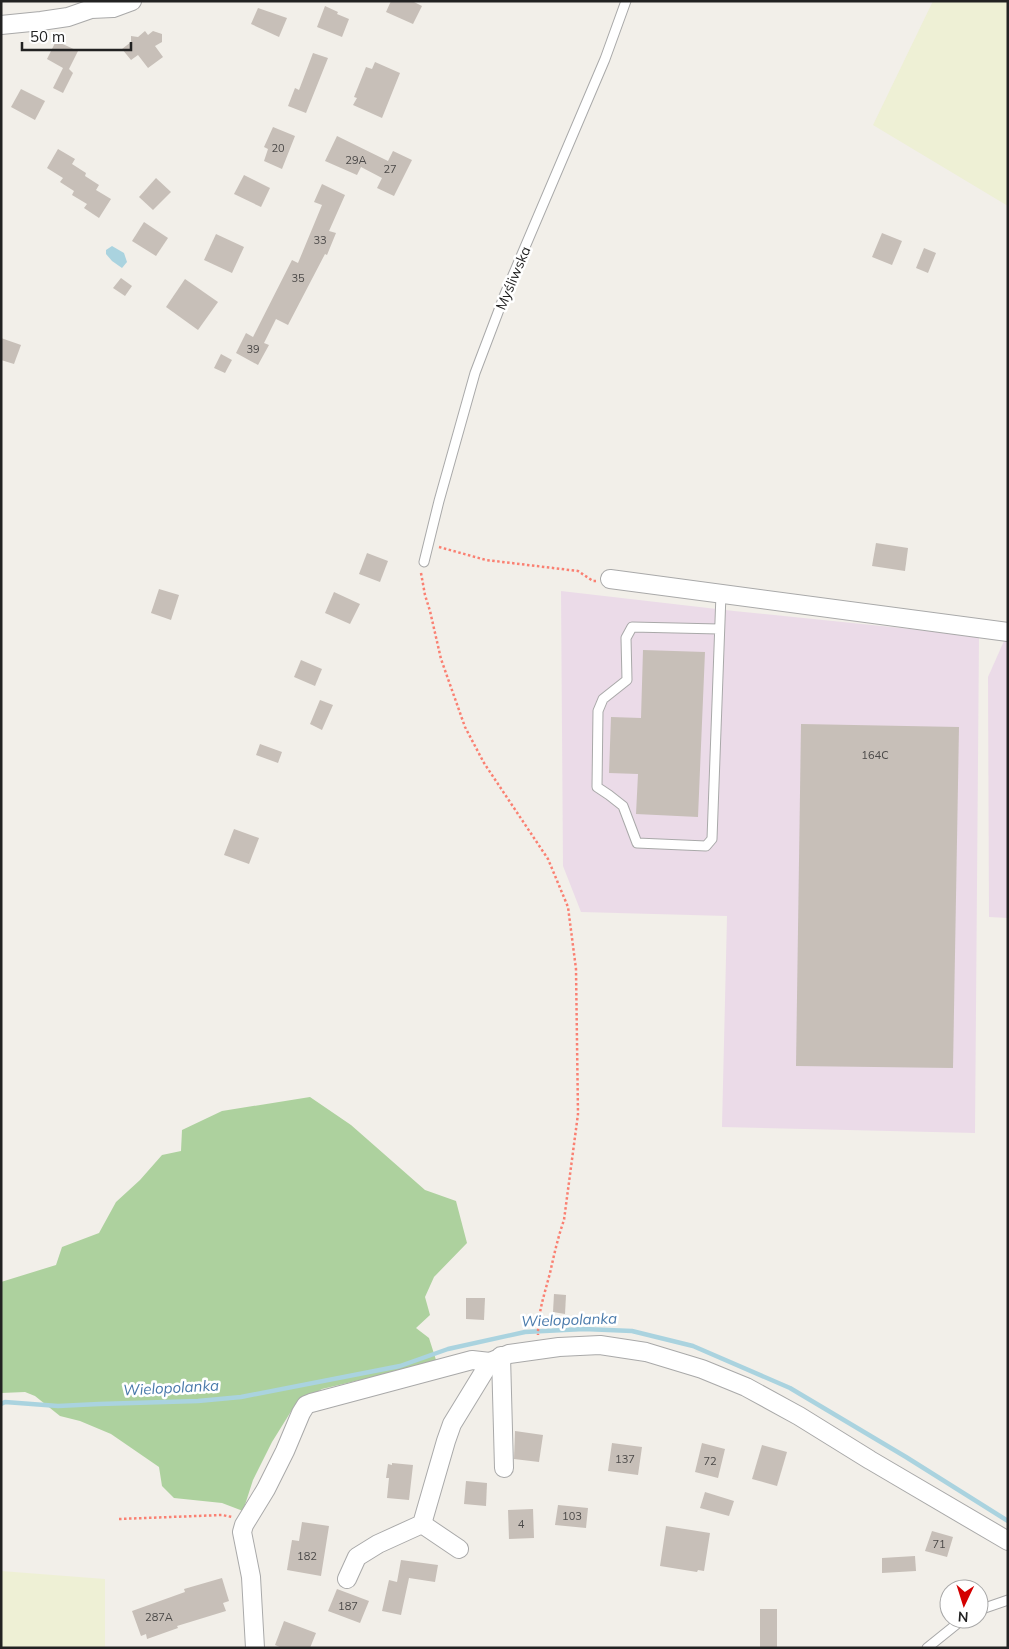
<svg xmlns="http://www.w3.org/2000/svg" width="1009" height="1649" viewBox="0 0 1009 1649" font-family="Mulish,sans-serif">
  <style>
    .industrial { fill: #ebdbe8 }
    .farmland { fill: #eef0d5 }
    .forest { fill: #add19e }
    .water { fill: #aad3df }
    .lines { fill: none; stroke-linecap: round; stroke-linejoin: round }
    .stream { stroke: #aad3df; stroke-width: 4.5 }
    .building { fill: #c7bfb8 }
    .lane-casing { stroke: #a9a9a9; stroke-width: 11 }
    .street-casing { stroke: #a9a9a9; stroke-width: 20 }
    .path { stroke: #fa8072; stroke-width: 2.5; stroke-dasharray: 2.5 2.5; stroke-linecap: butt }
    .lane { stroke: #fff; stroke-width: 9 }
    .street { stroke: #fff; stroke-width: 18 }
    .labels { text-anchor: middle; stroke-width: 5; stroke-linejoin: round; paint-order: stroke }
    .number-label { font-size: 11px; fill: #4b4948 }
    .street-label { font-size: 14px; fill: #222; stroke: #fff }
    .water-label { font-size: 15px; font-style: italic; fill: #4a7aab; stroke: #fff }
  </style>
  <rect width="100%" height="100%" fill="#f2efe9"/>
  <g class="industrial">
    <path d="M 561,591 L 734,611 L 979,636 L 975,1133 L 722,1127 L 727,916 L 581,912 L 563,866 Z"/>
    <path d="M 1004,641 L 1008,642 L 1008,918 L 989,917 L 988,677 Z"/>
  </g>
  <g class="farmland">
    <path d="M 933,1 L 1008,1 L 1008,206 L 873,125 Z"/>
    <path d="M 1,1571 L 105,1579 L 105,1648 L 1,1648 Z"/>
  </g>
  <path class="forest" d="M 310,1097 L 351,1125 L 425,1190 L 456,1201 L 467,1243 L 434,1277 L 425,1297 L 430,1315 L 416,1328 L 429,1338 L 436,1360 L 415,1367 L 322,1389 L 295,1405 L 272,1442 L 253,1480 L 243,1511 L 222,1503 L 174,1498 L 162,1486 L 159,1467 L 111,1434 L 80,1421 L 60,1416 L 35,1396 L 25,1392 L 1,1393 L 1,1282 L 56,1265 L 62,1247 L 99,1233 L 116,1202 L 140,1180 L 162,1155 L 181,1151 L 182,1130 L 222,1111 Z"/>
  <path class="water" d="M 112,246 L 124,253 L 127,262 L 122,268 L 112,261 L 106,254 L 106,250 Z"/>
  <g class="lines">
    <path class="stream" d="M 1,1404 L 5,1402 L 58,1406 L 99,1404 L 198,1401 L 241,1397 L 400,1366 L 448,1349 L 525,1332 L 584,1329 L 632,1331 L 693,1346 L 790,1388 L 906,1457 L 1008,1521"/>
  </g>
  <g class="building">
    <path d="M 391,1 L 412,1 L 422,6 L 413,24 L 386,12 Z"/>
    <path d="M 325,6 L 338,12 L 337,14 L 349,19 L 342,37 L 317,27 Z"/>
    <path d="M 258,8 L 287,18 L 279,37 L 251,24 Z"/>
    <path d="M 145,31 L 148,35 L 153,31 L 162,34 L 162,42 L 155,46 L 163,57 L 148,68 L 138,55 L 131,60 L 122,49 L 131,42 L 131,36 L 138,37 Z"/>
    <path d="M 56,41 L 78,51 L 69,69 L 73,73 L 63,93 L 53,88 L 63,68 L 47,59 Z"/>
    <path d="M 313,53 L 328,58 L 306,113 L 288,106 L 295,88 L 299,90 Z"/>
    <path d="M 375,62 L 400,73 L 382,118 L 353,105 L 357,98 L 354,97 L 366,67 L 372,69 Z"/>
    <path d="M 21,89 L 45,101 L 35,120 L 11,107 Z"/>
    <path d="M 273,127 L 295,136 L 282,169 L 264,161 L 268,149 L 264,147 Z"/>
    <path d="M 337,136 L 388,161 L 393,151 L 412,160 L 394,196 L 377,188 L 382,178 L 361,167 L 357,175 L 325,161 Z"/>
    <path d="M 58,149 L 75,159 L 72,164 L 86,173 L 85,176 L 99,185 L 96,190 L 111,199 L 99,218 L 84,208 L 87,204 L 72,195 L 74,191 L 60,182 L 63,178 L 47,168 Z"/>
    <path d="M 244,175 L 270,188 L 261,207 L 234,194 Z"/>
    <path d="M 156,178 L 171,192 L 153,210 L 139,197 Z"/>
    <path d="M 322,184 L 345,195 L 329,231 L 336,233 L 327,255 L 325,254 L 288,325 L 276,319 L 264,343 L 269,345 L 258,365 L 236,353 L 246,333 L 253,337 L 292,260 L 298,263 L 322,205 L 314,202 Z"/>
    <path d="M 144,222 L 168,238 L 156,256 L 132,241 Z"/>
    <path d="M 882,233 L 902,241 L 892,265 L 872,257 Z"/>
    <path d="M 216,234 L 244,247 L 232,273 L 204,260 Z"/>
    <path d="M 924,248 L 936,253 L 928,273 L 916,268 Z"/>
    <path d="M 121,278 L 132,286 L 125,296 L 113,288 Z"/>
    <path d="M 185,279 L 218,302 L 198,330 L 166,307 Z"/>
    <path d="M 1,338 L 21,345 L 14,364 L 1,360 Z"/>
    <path d="M 221,354 L 232,360 L 225,373 L 214,368 Z"/>
    <path d="M 876,543 L 908,548 L 905,571 L 872,566 Z"/>
    <path d="M 367,553 L 388,561 L 380,582 L 359,574 Z"/>
    <path d="M 159,589 L 179,595 L 171,620 L 151,613 Z"/>
    <path d="M 334,592 L 360,604 L 350,624 L 325,613 Z"/>
    <path d="M 643,650 L 705,652 L 698,817 L 636,814 L 638,774 L 609,773 L 611,717 L 641,718 Z"/>
    <path d="M 301,660 L 322,669 L 315,686 L 294,677 Z"/>
    <path d="M 320,700 L 333,705 L 322,730 L 310,724 Z"/>
    <path d="M 801,724 L 959,727 L 953,1068 L 796,1066 Z"/>
    <path d="M 260,744 L 282,752 L 278,763 L 256,755 Z"/>
    <path d="M 234,829 L 259,838 L 249,864 L 224,855 Z"/>
    <path d="M 554,1294 L 566,1295 L 565,1314 L 553,1312 Z"/>
    <path d="M 466,1298 L 485,1298 L 484,1320 L 466,1319 Z"/>
    <path d="M 515,1431 L 543,1435 L 539,1462 L 514,1459 Z"/>
    <path d="M 612,1443 L 642,1447 L 638,1475 L 608,1471 Z"/>
    <path d="M 702,1443 L 725,1449 L 718,1478 L 695,1472 Z"/>
    <path d="M 762,1445 L 787,1452 L 777,1486 L 752,1479 Z"/>
    <path d="M 392,1463 L 413,1465 L 409,1500 L 387,1498 L 389,1478 L 386,1478 L 388,1464 L 392,1465 Z"/>
    <path d="M 466,1481 L 487,1483 L 486,1506 L 464,1504 Z"/>
    <path d="M 705,1492 L 734,1501 L 729,1516 L 700,1508 Z"/>
    <path d="M 558,1505 L 588,1508 L 586,1528 L 555,1525 Z"/>
    <path d="M 533,1509 L 534,1538 L 509,1539 L 508,1510 Z"/>
    <path d="M 302,1522 L 329,1526 L 321,1576 L 287,1570 L 292,1540 L 299,1541 Z"/>
    <path d="M 666,1526 L 710,1533 L 704,1571 L 698,1570 L 697,1572 L 660,1566 Z"/>
    <path d="M 932,1531 L 953,1537 L 947,1557 L 925,1551 Z"/>
    <path d="M 915,1556 L 916,1571 L 882,1573 L 882,1558 Z"/>
    <path d="M 401,1560 L 438,1565 L 435,1582 L 409,1578 L 401,1615 L 382,1611 L 389,1580 L 397,1582 Z"/>
    <path d="M 222,1578 L 229,1601 L 223,1603 L 226,1611 L 177,1626 L 178,1628 L 147,1639 L 146,1634 L 141,1636 L 132,1611 L 185,1592 L 184,1589 Z"/>
    <path d="M 337,1589 L 369,1601 L 360,1623 L 328,1611 Z"/>
    <rect x="760" y="1609" width="17" height="39"/>
    <path d="M 284,1621 L 316,1633 L 310,1648 L 282,1648 L 275,1645 Z"/>
  </g>
  <g class="lines">
    <defs>
      <g id="lane">
        <path d="M 424,562 L 439,501 L 475,373 L 505,294 L 605,59 L 626,1"/>
        <path d="M 719,629 L 632,627 L 626,638 L 627,680 L 603,699 L 598,711 L 597,787 L 609,795 L 623,806 L 637,843 L 706,846 L 712,839 L 721,594"/>
        <path d="M 979,1610 L 1008,1600"/>
        <path d="M 927,1648 L 963,1619"/>
      </g>
      <g id="street">
        <path d="M 1,25 L 41,21 L 68,17 L 91,9 L 113,8 L 132,1"/>
        <path d="M 610,579 L 1008,632"/>
        <path d="M 501,1356 L 504,1468"/>
        <path d="M 422,1524 L 459,1549"/>
        <path d="M 347,1579 L 357,1557 L 378,1544 L 422,1524 L 446,1441 L 452,1424 L 490,1362 L 509,1354 L 559,1347 L 600,1345 L 646,1352 L 702,1369 L 746,1387 L 799,1416 L 870,1460 L 1008,1541"/>
        <path d="M 255,1648 L 251,1577 L 242,1532 L 244,1525 L 266,1489 L 285,1451 L 301,1413 L 306,1405 L 311,1403 L 472,1360 L 490,1362"/>
      </g>
    </defs>
    <use href="#lane" class="lane-casing"/>
    <use href="#street" class="street-casing"/>
    <g class="path">
      <path d="M 439,547 L 486,560 L 578,571 L 593,581 L 596,581"/>
      <path d="M 421,573 L 425,595 L 430,611 L 441,659 L 465,727 L 484,763 L 548,859 L 568,907 L 576,969 L 578,1114 L 564,1220 C 558,1237 554,1255 550,1273 C 544,1296 538,1312 538,1335"/>
      <path d="M 119,1519 L 222,1515 L 232,1517"/>
    </g>
    <use href="#lane" class="lane"/>
    <use href="#street" class="street"/>
  </g>
  <g class="labels">
    <g class="number-label">
      <text x="278" y="152">20</text>
      <text x="356" y="164">29A</text>
      <text x="390" y="173">27</text>
      <text x="320" y="244">33</text>
      <text x="298" y="282">35</text>
      <text x="253" y="353">39</text>
      <text x="875" y="759">164C</text>
      <text x="625" y="1463">137</text>
      <text x="710" y="1465">72</text>
      <text x="572" y="1520">103</text>
      <text x="521" y="1528">4</text>
      <text x="939" y="1548">71</text>
      <text x="307" y="1560">182</text>
      <text x="348" y="1610">187</text>
      <text x="159" y="1621">287A</text>
    </g>
    <g class="street-label">
      <text transform="translate(513 278) rotate(-67)" y="5">Myśliwska</text>
    </g>
    <g class="water-label">
      <text transform="translate(569 1320) rotate(-2)" y="5">Wielopolanka</text>
      <text transform="translate(171 1388) rotate(-3)" y="5">Wielopolanka</text>
    </g>
  </g>
  <rect width="1009" height="1649" fill="none" stroke="#222222" stroke-width="5"/>
  <g transform="translate(964 1604) rotate(184)"><circle r="24" fill="#ffffff" stroke="#a7a7a7"/>
  <path d="M0-4L9 19L0 12L-9 19Z" fill="#d40000"/>
  <text y="-8" font-size="14" font-weight="bold" text-anchor="middle" fill="#222222">N</text>
  </g>
  <path d="M22 42v8h109v-8" fill="none" stroke="#222222" stroke-width="2.5"/>
  <text x="30" y="42" font-size="15" fill="#222222" stroke="#ffffff" stroke-width="4" paint-order="stroke">50 m</text>
</svg>
